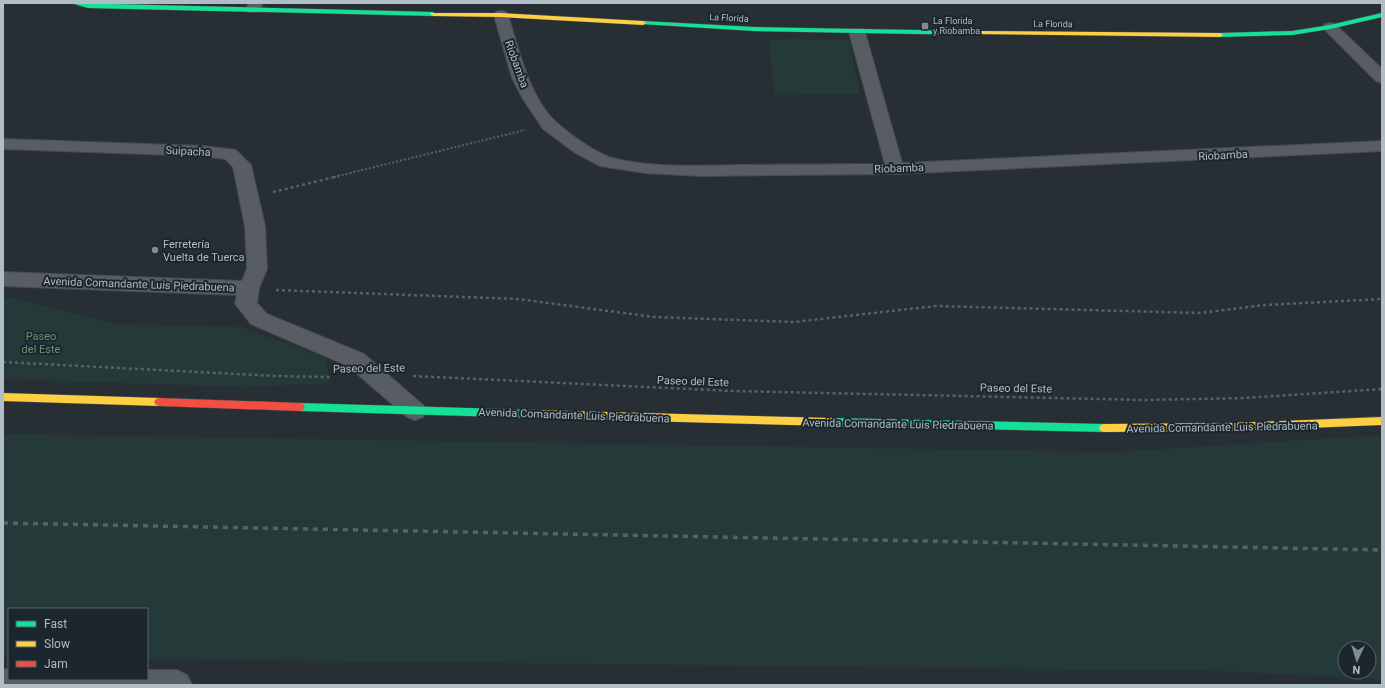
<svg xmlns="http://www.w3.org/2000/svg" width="1385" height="688" viewBox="0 0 1385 688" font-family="Roboto,sans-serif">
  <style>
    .green { fill: #253a38; fill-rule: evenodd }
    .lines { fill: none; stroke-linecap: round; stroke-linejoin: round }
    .street-casing { stroke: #454b4f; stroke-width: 2 }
    .fast-casing { stroke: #454b4f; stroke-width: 1 }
    .slow-casing { stroke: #454b4f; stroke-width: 1 }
    .jam-casing { stroke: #454b4f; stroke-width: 1 }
    .path-far1 { stroke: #5a6166; stroke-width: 2; stroke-dasharray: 2 2; stroke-linecap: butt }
    .path { stroke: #5a6166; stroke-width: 2.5; stroke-dasharray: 3 3; stroke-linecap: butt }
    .street { fill: #575d62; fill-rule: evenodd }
    .fast { fill: #16e098; fill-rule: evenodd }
    .slow { fill: #ffcf43; fill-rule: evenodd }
    .jam { fill: #f24e42; fill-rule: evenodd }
    .rail { stroke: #5a6166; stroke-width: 3.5; stroke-dasharray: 5 5; stroke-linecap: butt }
    .poi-dot { fill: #808b93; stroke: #1b262e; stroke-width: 1.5 }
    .labels { text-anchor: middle; stroke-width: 4; stroke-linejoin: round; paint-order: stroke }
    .far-street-label { font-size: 9px; fill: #b0bcc6; stroke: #1b262e }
    .far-poi-label { font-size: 9px; fill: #b0bcc6; stroke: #1b262e; text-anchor: start }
    .street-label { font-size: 11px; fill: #b0bcc6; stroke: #1b262e }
    .poi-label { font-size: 11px; fill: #b0bcc6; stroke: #1b262e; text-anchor: start }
    .park-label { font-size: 11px; fill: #68966a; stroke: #1b262e }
  </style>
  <rect width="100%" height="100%" fill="#272f34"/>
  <g class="green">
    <path d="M 769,39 L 849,40 L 860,94 L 774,93 Z"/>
    <path d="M 3,298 L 19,299 L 116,324 L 240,327 L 326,358 L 330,383 L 243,387 L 3,379 Z"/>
    <path d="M 3,434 L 1114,452 L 1382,435 L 1382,679 L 1221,671 L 147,659 L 147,609 L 9,609 L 9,657 L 3,657 ZM 1345,648 L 1369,648 L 1369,672 L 1345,672 Z"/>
  </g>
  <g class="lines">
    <defs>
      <g id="street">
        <path d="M 249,3 L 263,3 L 258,12 L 248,12 L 246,9 Z"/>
        <path d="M 501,11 L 506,12 L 508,15 C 518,47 530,99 556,122 C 569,134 596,153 612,158 C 652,168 698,166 739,165 C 787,165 836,164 885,164 L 849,32 L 852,29 L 862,29 L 865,32 L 902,163 L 1382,141 L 1382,151 L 895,174 L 701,176 L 645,173 L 600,166 L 574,152 L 543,129 L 523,99 L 512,78 L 494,15 L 496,12 Z"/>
        <path d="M 1330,23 L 1335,24 L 1382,69 L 1382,83 L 1376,81 L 1325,30 L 1323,27 L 1325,24 Z"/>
        <path d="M 3,139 L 203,146 L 236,150 L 251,165 L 265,226 L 267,269 L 259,288 L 257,303 L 267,314 L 364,354 L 423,405 L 427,411 L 423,417 L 415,420 L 407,417 L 348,366 L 251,324 L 235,304 L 237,295 L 3,286 L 3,272 L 242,281 L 247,269 L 245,226 L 233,167 L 225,159 L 203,156 L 3,149 Z"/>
        <path d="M 3,669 L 9,669 L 9,679 L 147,679 L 147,670 L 177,670 L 187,675 L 192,685 L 3,685 Z"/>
      </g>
      <g id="fast">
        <path d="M 71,3 L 433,12 L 436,14 L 433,16 L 88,8 Z"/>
        <path d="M 1382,13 L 1382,17 L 1330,29 L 1292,35 L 1220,37 L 1217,35 L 1220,33 L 1292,31 L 1330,25 Z"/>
        <path d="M 643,21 L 754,27 L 973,31 L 976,33 L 973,35 L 754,31 L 641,24 L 640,23 Z"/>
        <path d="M 300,403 L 531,410 L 534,411 L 536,414 L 534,417 L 531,418 L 300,411 L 297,410 L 295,407 L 297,404 Z"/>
        <path d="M 830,418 L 1104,424 L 1107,425 L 1109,428 L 1107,431 L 1104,432 L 830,426 L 827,425 L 825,422 L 827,419 Z"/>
      </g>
      <g id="slow">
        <path d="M 431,13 L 501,13 L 643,21 L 646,23 L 643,25 L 501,17 L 433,16 L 430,14 Z"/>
        <path d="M 973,31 L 1220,33 L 1223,35 L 1220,37 L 971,34 L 970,33 Z"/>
        <path d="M 3,393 L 159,398 L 162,399 L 164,402 L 162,405 L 159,406 L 3,401 Z"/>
        <path d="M 531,410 L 830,418 L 833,419 L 835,422 L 833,425 L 830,426 L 531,418 L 528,417 L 526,414 L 528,411 Z"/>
        <path d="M 1382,417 L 1382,425 L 1231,431 L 1104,432 L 1101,431 L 1099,428 L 1101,425 L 1104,424 L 1231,423 Z"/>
      </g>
      <path id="jam" d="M 159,398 L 300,403 L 303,404 L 305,407 L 303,410 L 300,411 L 159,406 L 156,405 L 154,402 L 156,399 Z"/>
    </defs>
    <use href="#street" class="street-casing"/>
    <use href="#fast" class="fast-casing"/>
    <use href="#slow" class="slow-casing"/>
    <use href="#jam" class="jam-casing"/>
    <path class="path-far1" d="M 334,177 L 525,130"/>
    <g class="path">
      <path d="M 273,192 L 339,176"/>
      <path d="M 276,290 L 518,299 L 654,317 L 794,322 L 936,306 L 1200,313 L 1265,305 L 1382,299"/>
      <path d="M 3,362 L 275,376 L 332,377"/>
      <path d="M 413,376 L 732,391 L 1147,400 L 1244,398 L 1382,389"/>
    </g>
    <use href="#street" class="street"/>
    <use href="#fast" class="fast"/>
    <use href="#slow" class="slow"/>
    <use href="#jam" class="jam"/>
    <path class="rail" d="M 3,523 L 1382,550"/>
  </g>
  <g class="poi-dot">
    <rect x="921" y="22" width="8" height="8" rx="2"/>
    <circle cx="155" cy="250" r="4"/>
  </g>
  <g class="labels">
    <g class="far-street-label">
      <text transform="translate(729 18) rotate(3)" y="3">La Florida</text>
      <text transform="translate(1053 24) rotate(1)" y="3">La Florida</text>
    </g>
    <g class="far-poi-label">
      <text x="933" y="24">La Florida<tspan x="933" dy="10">y Riobamba</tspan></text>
    </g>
    <g class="street-label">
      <text transform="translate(517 64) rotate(70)" y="4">Riobamba</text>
      <text transform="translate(188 151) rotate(3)" y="4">Suipacha</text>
      <text transform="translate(1223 155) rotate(-3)" y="4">Riobamba</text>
      <text transform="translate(899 168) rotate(-2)" y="4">Riobamba</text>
      <text transform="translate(139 284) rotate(2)" y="4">Avenida Comandante Luis Piedrabuena</text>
      <text transform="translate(369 368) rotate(-1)" y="4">Paseo del Este</text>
      <text transform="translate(693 381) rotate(2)" y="4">Paseo del Este</text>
      <text transform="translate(1016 388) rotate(1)" y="4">Paseo del Este</text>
      <text transform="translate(574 415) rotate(2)" y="4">Avenida Comandante Luis Piedrabuena</text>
      <text transform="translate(898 424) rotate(1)" y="4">Avenida Comandante Luis Piedrabuena</text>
      <text transform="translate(1222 427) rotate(-1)" y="4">Avenida Comandante Luis Piedrabuena</text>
    </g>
    <g class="poi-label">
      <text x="163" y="248">Ferretería<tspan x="163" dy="13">Vuelta de Tuerca</tspan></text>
    </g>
    <g class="park-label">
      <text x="41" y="340">Paseo<tspan x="41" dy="13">del Este</tspan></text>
    </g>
  </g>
  <rect width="1385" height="688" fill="none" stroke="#b0bcc6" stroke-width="8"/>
  <rect x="8" y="608" width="140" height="72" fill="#1b262e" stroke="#57626b"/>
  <rect x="16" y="621" width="20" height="6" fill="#16e098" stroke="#57626b"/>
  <text x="44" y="628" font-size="12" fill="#b0bcc6">Fast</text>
  <rect x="16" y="641" width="20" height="6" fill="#ffcf43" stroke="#57626b"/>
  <text x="44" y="648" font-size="12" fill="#b0bcc6">Slow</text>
  <rect x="16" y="661" width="20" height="6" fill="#f24e42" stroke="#57626b"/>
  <text x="44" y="668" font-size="12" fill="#b0bcc6">Jam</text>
  <g transform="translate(1357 660) rotate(184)"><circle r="19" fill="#1b262e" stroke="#57626b"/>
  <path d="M0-3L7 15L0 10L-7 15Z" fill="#808b93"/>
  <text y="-6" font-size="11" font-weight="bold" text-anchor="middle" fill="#b0bcc6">N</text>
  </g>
</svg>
